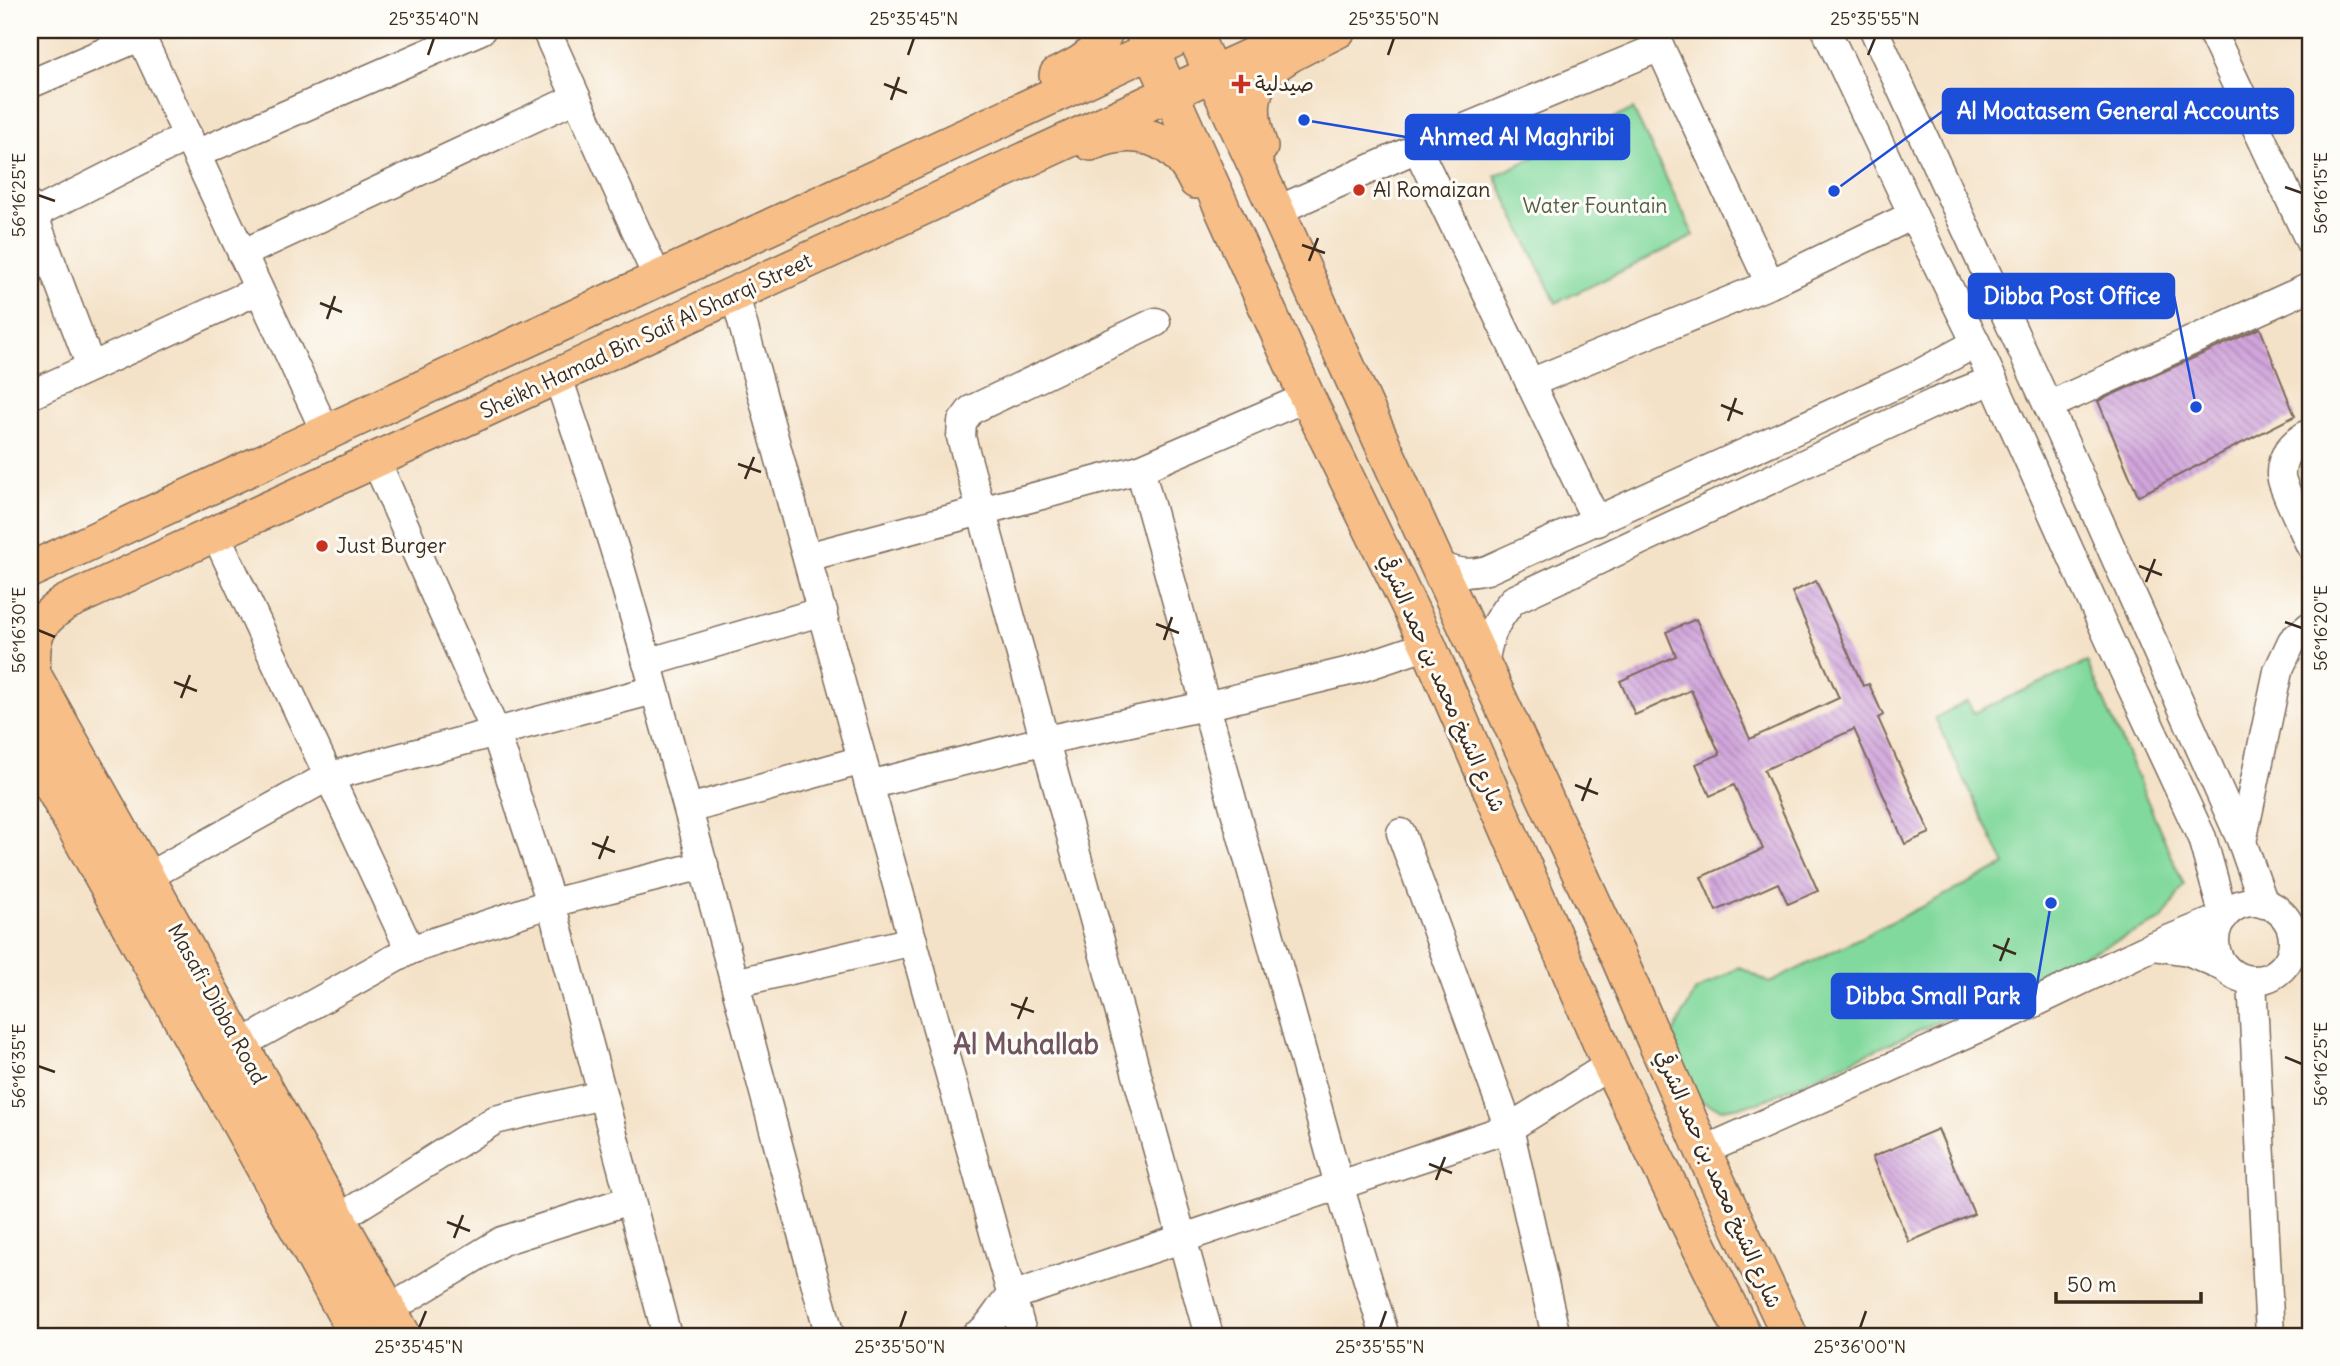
<svg xmlns="http://www.w3.org/2000/svg" width="2340" height="1366" viewBox="0 0 2340 1366" font-family="Delius,'Playpen Sans Arabic',sans-serif">
  <style>
    .green { fill: #82d99d; stroke: #5e825e; stroke-width: 2 }
    .building { fill: url(#building-back-hatch) }
    .lines { fill: none; stroke-linecap: round; stroke-linejoin: round }
    .minor-casing { stroke: #7c6a5a; stroke-width: 31 }
    .major-casing { stroke: #7c6a5a; stroke-width: 38 }
    .highway-casing { stroke: #7c6a5a; stroke-width: 41 }
    .minor { stroke: #fff; stroke-width: 28 }
    .major { stroke: #f7be87; stroke-width: 35 }
    .highway { stroke: #f7be87; stroke-width: 38 }
    .ticks { fill: none; stroke: #3b2a1e; stroke-width: 2.5 }
    .poi-dot { fill: #c8321e; stroke: #fdfcf7; stroke-width: 2.5 }
    .labels { text-anchor: middle; stroke-width: 6; stroke-linejoin: round; paint-order: stroke }
    .poi-label { font-size: 21px; fill: #3b2a1e; stroke: #fdfcf7; text-anchor: start }
    .park-label { font-size: 21px; fill: #505f44; stroke: #fdfcf7 }
    .street-label { font-size: 21px; fill: #3b2a1e; stroke: #fdfcf7 }
    .district-label { font-size: 28px; font-weight: bold; fill: #705560; stroke: #fdfcf7 }
    .leader { fill: none; stroke: #1d4ed8; stroke-width: 2.5 }
    .callout-dot { fill: #1d4ed8; stroke: #fdfcf7; stroke-width: 2.5 }
    .callout { fill: #1d4ed8; stroke: #1d4ed8; stroke-width: 2.5 }
    .callout-label { font-size: 23px; text-anchor: middle; font-weight: bold; fill: #fff }
    .neatline { fill: none; stroke: #3b2a1e; stroke-width: 2.5 }
    .ticks-label { font-size: 18px; text-anchor: middle; fill: #3b2a1e }
  </style>
  <defs>
    <pattern id="building-back-hatch" width="6" height="6" patternUnits="userSpaceOnUse" patternTransform="scale(1.75)"><rect width="6" height="6" fill="#d1a5dc"/><path d="M-1 5l2 2M0 0l6 6M5-1l2 2" fill="none" stroke="#ab87b2"/></pattern>
  </defs>
  <rect width="100%" height="100%" fill="#fdfcf7"/>
  <filter id="ink" filterUnits="userSpaceOnUse"><feTurbulence type="fractalNoise" baseFrequency=".0143" numOctaves="2"/><feDisplacementMap in="SourceGraphic" scale="14" xChannelSelector="R" yChannelSelector="G"/><feConvolveMatrix kernelMatrix="1 2 1 2 8 2 1 2 1" color-interpolation-filters="sRGB"/></filter>
  <filter id="wash" filterUnits="userSpaceOnUse"><feTurbulence type="fractalNoise" baseFrequency=".00686" numOctaves="4" result="noise"/><feDisplacementMap in="SourceGraphic" scale="28" xChannelSelector="R" yChannelSelector="G"/><feGaussianBlur stdDeviation="1.57" result="paint"/><feColorMatrix in="noise" values="0 0 0 0 0 0 0 0 0 0 0 0 0 0 0 0 0 1.4 0 .05"/><feComposite in="paint" operator="in"/></filter>
  <g filter="url(#wash)">
    <rect width="100%" height="100%" fill="#f4e2c8"/>
    <g class="green">
      <path d="M 1633,109 L 1694,236 L 1556,303 L 1495,176 Z"/>
      <path d="M 2087,662 L 2184,885 L 2162,920 L 1758,1103 L 1722,1109 L 1697,1100 L 1681,1068 L 1673,1034 L 1695,992 L 1739,967 L 1770,983 L 2005,865 L 1935,718 L 1967,701 L 1974,713 Z"/>
    </g>
    <g id="blocks">
      <g class="building">
        <path d="M 2260,328 L 2295,416 L 2138,496 L 2098,401 Z"/>
        <path d="M 1816,581 L 1863,686 L 1869,684 L 1883,715 L 1878,718 L 1930,833 L 1905,844 L 1854,729 L 1764,770 L 1818,891 L 1788,904 L 1778,883 L 1716,911 L 1701,877 L 1763,849 L 1734,785 L 1710,796 L 1696,764 L 1720,754 L 1691,690 L 1635,715 L 1620,681 L 1676,656 L 1666,632 L 1696,619 L 1750,739 L 1839,698 L 1792,592 Z"/>
        <path d="M 1938,1129 L 1974,1214 L 1909,1242 L 1872,1157 Z"/>
      </g>
    </g>
  </g>
  <g filter="url(#ink)">
    <use href="#blocks" fill-opacity="0" stroke="#7c6a5a" stroke-width="2"/>
    <g class="lines">
      <defs>
        <g id="minor">
          <path d="M 138,30 L 326,433"/>
          <path d="M 546,30 L 658,279"/>
          <path d="M 1874,30 L 2048,406 L 2242,842 L 2264,904"/>
          <path d="M 2211,30 L 2310,242"/>
          <path d="M 1653,32 L 1770,284"/>
          <path d="M 30,84 L 142,36"/>
          <path d="M 1417,148 L 1597,522"/>
          <path d="M 196,154 L 481,30"/>
          <path d="M 30,206 L 91,367"/>
          <path d="M 1285,207 L 1417,148 L 1660,47"/>
          <path d="M 30,216 L 188,136"/>
          <path d="M 242,254 L 576,98"/>
          <path d="M 735,295 L 853,727 L 1023,1336"/>
          <path d="M 1156,322 L 971,410 L 962,422 L 961,437 L 1209,1336"/>
          <path d="M 558,377 C 581,447 606,517 626,588 C 698,836 761,1087 830,1336"/>
          <path d="M 1530,383 L 1770,284 L 1913,215"/>
          <path d="M 30,395 L 259,290"/>
          <path d="M 2048,406 L 2310,287"/>
          <path d="M 2310,433 C 2294,441 2280,456 2281,475 C 2281,485 2305,532 2310,545"/>
          <path d="M 376,461 L 496,733 L 551,903 L 667,1336"/>
          <path d="M 1140,469 L 1339,1185 L 1385,1336"/>
          <path d="M 216,535 L 410,950"/>
          <path d="M 807,557 L 1140,469 L 1307,397"/>
          <path d="M 1437,564 C 1455,573 1467,575 1487,570 L 1919,374 L 1976,343"/>
          <path d="M 647,663 L 823,611"/>
          <path d="M 1484,666 C 1488,637 1494,622 1513,600 L 1934,403 L 1993,380"/>
          <path d="M 869,785 L 1046,740 L 1205,706 L 1354,670 L 1428,645"/>
          <path d="M 689,809 L 862,760"/>
          <path d="M 1401,833 L 1509,1128 L 1556,1336"/>
          <path d="M 2242,842 L 2278,671 L 2292,641 L 2310,626"/>
          <path d="M 147,877 L 327,777 L 654,690"/>
          <circle cx="2254" cy="941" r="39"/>
          <path d="M 2153,946 L 2188,951 L 2225,967"/>
          <path d="M 2252,980 L 2270,1336"/>
          <path d="M 735,983 L 913,941"/>
          <path d="M 240,1045 L 410,950 L 551,903 L 704,865"/>
          <path d="M 1703,1151 L 2015,1012 L 2153,946 L 2224,917 L 2202,838 L 2110,641 L 1976,343 L 1913,215 L 1826,30"/>
          <path d="M 338,1219 L 495,1120 L 602,1095"/>
          <path d="M 388,1310 L 502,1241 L 630,1200"/>
          <path d="M 975,1336 C 991,1329 997,1308 1012,1296 L 1509,1128 L 1610,1065"/>
        </g>
        <g id="major">
          <path d="M 1142,30 L 1307,397 L 1428,645 L 1610,1065 L 1744,1336"/>
          <path d="M 1192,30 L 1275,207 L 1437,564 L 1617,954 L 1703,1151 L 1790,1336"/>
          <path d="M 1057,75 C 1081,64 1096,57 1106,30"/>
          <path d="M 1091,143 C 1136,124 1175,137 1196,181"/>
          <path d="M 1260,147 C 1233,71 1282,59 1338,30"/>
          <path d="M 30,570 L 1173,40"/>
          <path d="M 33,679 C 31,642 31,625 65,603 L 1307,30"/>
        </g>
        <g id="highway">
          <path d="M 30,672 L 402,1336"/>
          <path d="M 30,744 L 359,1336"/>
        </g>
      </defs>
      <use href="#minor" class="minor-casing"/>
      <use href="#major" class="major-casing"/>
      <use href="#highway" class="highway-casing"/>
      <use href="#minor" class="minor"/>
      <use href="#major" class="major"/>
      <use href="#highway" class="highway"/>
    </g>
  </g>
  <path class="ticks" d="M 428,55 L 434,38M 908,55 L 914,38M 1388,55 L 1394,38M 1868,55 L 1875,38M 884,84 L 907,93M 891,100 L 899,77M 2285,187 L 2302,193M 38,195 L 55,201M 1302,245 L 1325,253M 1309,261 L 1318,238M 320,303 L 342,312M 327,319 L 335,296M 1721,405 L 1743,414M 1728,421 L 1736,398M 738,464 L 761,472M 745,479 L 754,457M 2139,566 L 2162,575M 2146,582 L 2155,559M 2285,622 L 2302,628M 1156,624 L 1179,633M 38,630 L 55,637M 1164,640 L 1172,617M 174,682 L 197,691M 181,698 L 190,675M 1575,785 L 1598,794M 1582,801 L 1591,778M 592,843 L 615,852M 599,859 L 608,836M 1993,945 L 2016,954M 2000,961 L 2009,938M 1011,1004 L 1034,1012M 1018,1019 L 1027,997M 2285,1057 L 2302,1064M 38,1066 L 55,1072M 1429,1164 L 1452,1173M 1436,1180 L 1445,1157M 447,1222 L 470,1231M 454,1238 L 463,1215M 419,1328 L 426,1311M 900,1328 L 906,1311M 1380,1328 L 1386,1311M 1860,1328 L 1866,1311"/>
  <g class="poi-dot">
    <path d="M1237.5 73.5h7v7h7v7h-7v7h-7v-7h-7v-7h7z"/>
    <circle cx="1359" cy="190" r="7"/>
    <circle cx="322" cy="546" r="7"/>
  </g>
  <g class="labels">
    <g class="poi-label">
      <text x="1255" y="91">صيدلية</text>
      <text x="1373" y="197">Al Romaizan</text>
      <text x="336" y="553">Just Burger</text>
    </g>
    <g class="park-label">
      <text x="1595" y="213">Water Fountain</text>
    </g>
    <g class="street-label">
      <text transform="translate(646 336) rotate(-25)" y="7">Sheikh Hamad Bin Saif Al Sharqi Street</text>
      <text transform="translate(1442 683) rotate(66)" y="7">شارع الشيخ محمد بن حمد الشرقي</text>
      <text transform="translate(217 1004) rotate(61)" y="7">Masafi-Dibba Road</text>
      <text transform="translate(1718 1179) rotate(66)" y="7">شارع الشيخ محمد بن حمد الشرقي</text>
    </g>
    <g class="district-label">
      <text x="1026" y="1054">Al Muhallab</text>
    </g>
  </g>
  <path class="leader" d="M1834 191L1943 111M1304 120L1406 137M2196 407L2174 296M2051 903L2035 996"/>
  <g class="callout-dot">
    <circle cx="1834" cy="191" r="7"/>
    <circle cx="1304" cy="120" r="7"/>
    <circle cx="2196" cy="407" r="7"/>
    <circle cx="2051" cy="903" r="7"/>
  </g>
  <g class="callout">
    <rect x="1943" y="89" width="350" height="44" rx="7"/>
    <rect x="1406" y="115" width="223" height="44" rx="7"/>
    <rect x="1969" y="274" width="205" height="44" rx="7"/>
    <rect x="1832" y="974" width="203" height="44" rx="7"/>
  </g>
  <g class="callout-label">
    <text x="2118" y="119">Al Moatasem General Accounts</text>
    <text x="1517" y="145">Ahmed Al Maghribi</text>
    <text x="2072" y="304">Dibba Post Office</text>
    <text x="1933" y="1004">Dibba Small Park</text>
  </g>
  <rect width="2340" height="1366" fill="none" stroke="#fdfcf7" stroke-width="77"/>
  <path d="M2056 1292v10h145v-10" fill="none" stroke="#3b2a1e" stroke-width="3.5"/>
  <text x="2067" y="1292" font-size="21" fill="#3b2a1e" stroke="#fdfcf7" stroke-width="5" paint-order="stroke">50 m</text>
  <rect x="38" y="38" width="2264" height="1290" class="neatline"/>
  <g class="ticks-label">
    <text x="434" y="25">25°35'40"N</text>
    <text x="914" y="25">25°35'45"N</text>
    <text x="1394" y="25">25°35'50"N</text>
    <text x="1875" y="25">25°35'55"N</text>
    <text transform="translate(2321 193) rotate(-90)" y="6">56°16'15"E</text>
    <text transform="translate(19 195) rotate(-90)" y="6">56°16'25"E</text>
    <text transform="translate(2321 628) rotate(-90)" y="6">56°16'20"E</text>
    <text transform="translate(19 630) rotate(-90)" y="6">56°16'30"E</text>
    <text transform="translate(2321 1064) rotate(-90)" y="6">56°16'25"E</text>
    <text transform="translate(19 1066) rotate(-90)" y="6">56°16'35"E</text>
    <text x="419" y="1353">25°35'45"N</text>
    <text x="900" y="1353">25°35'50"N</text>
    <text x="1380" y="1353">25°35'55"N</text>
    <text x="1860" y="1353">25°36'00"N</text>
  </g>
</svg>
